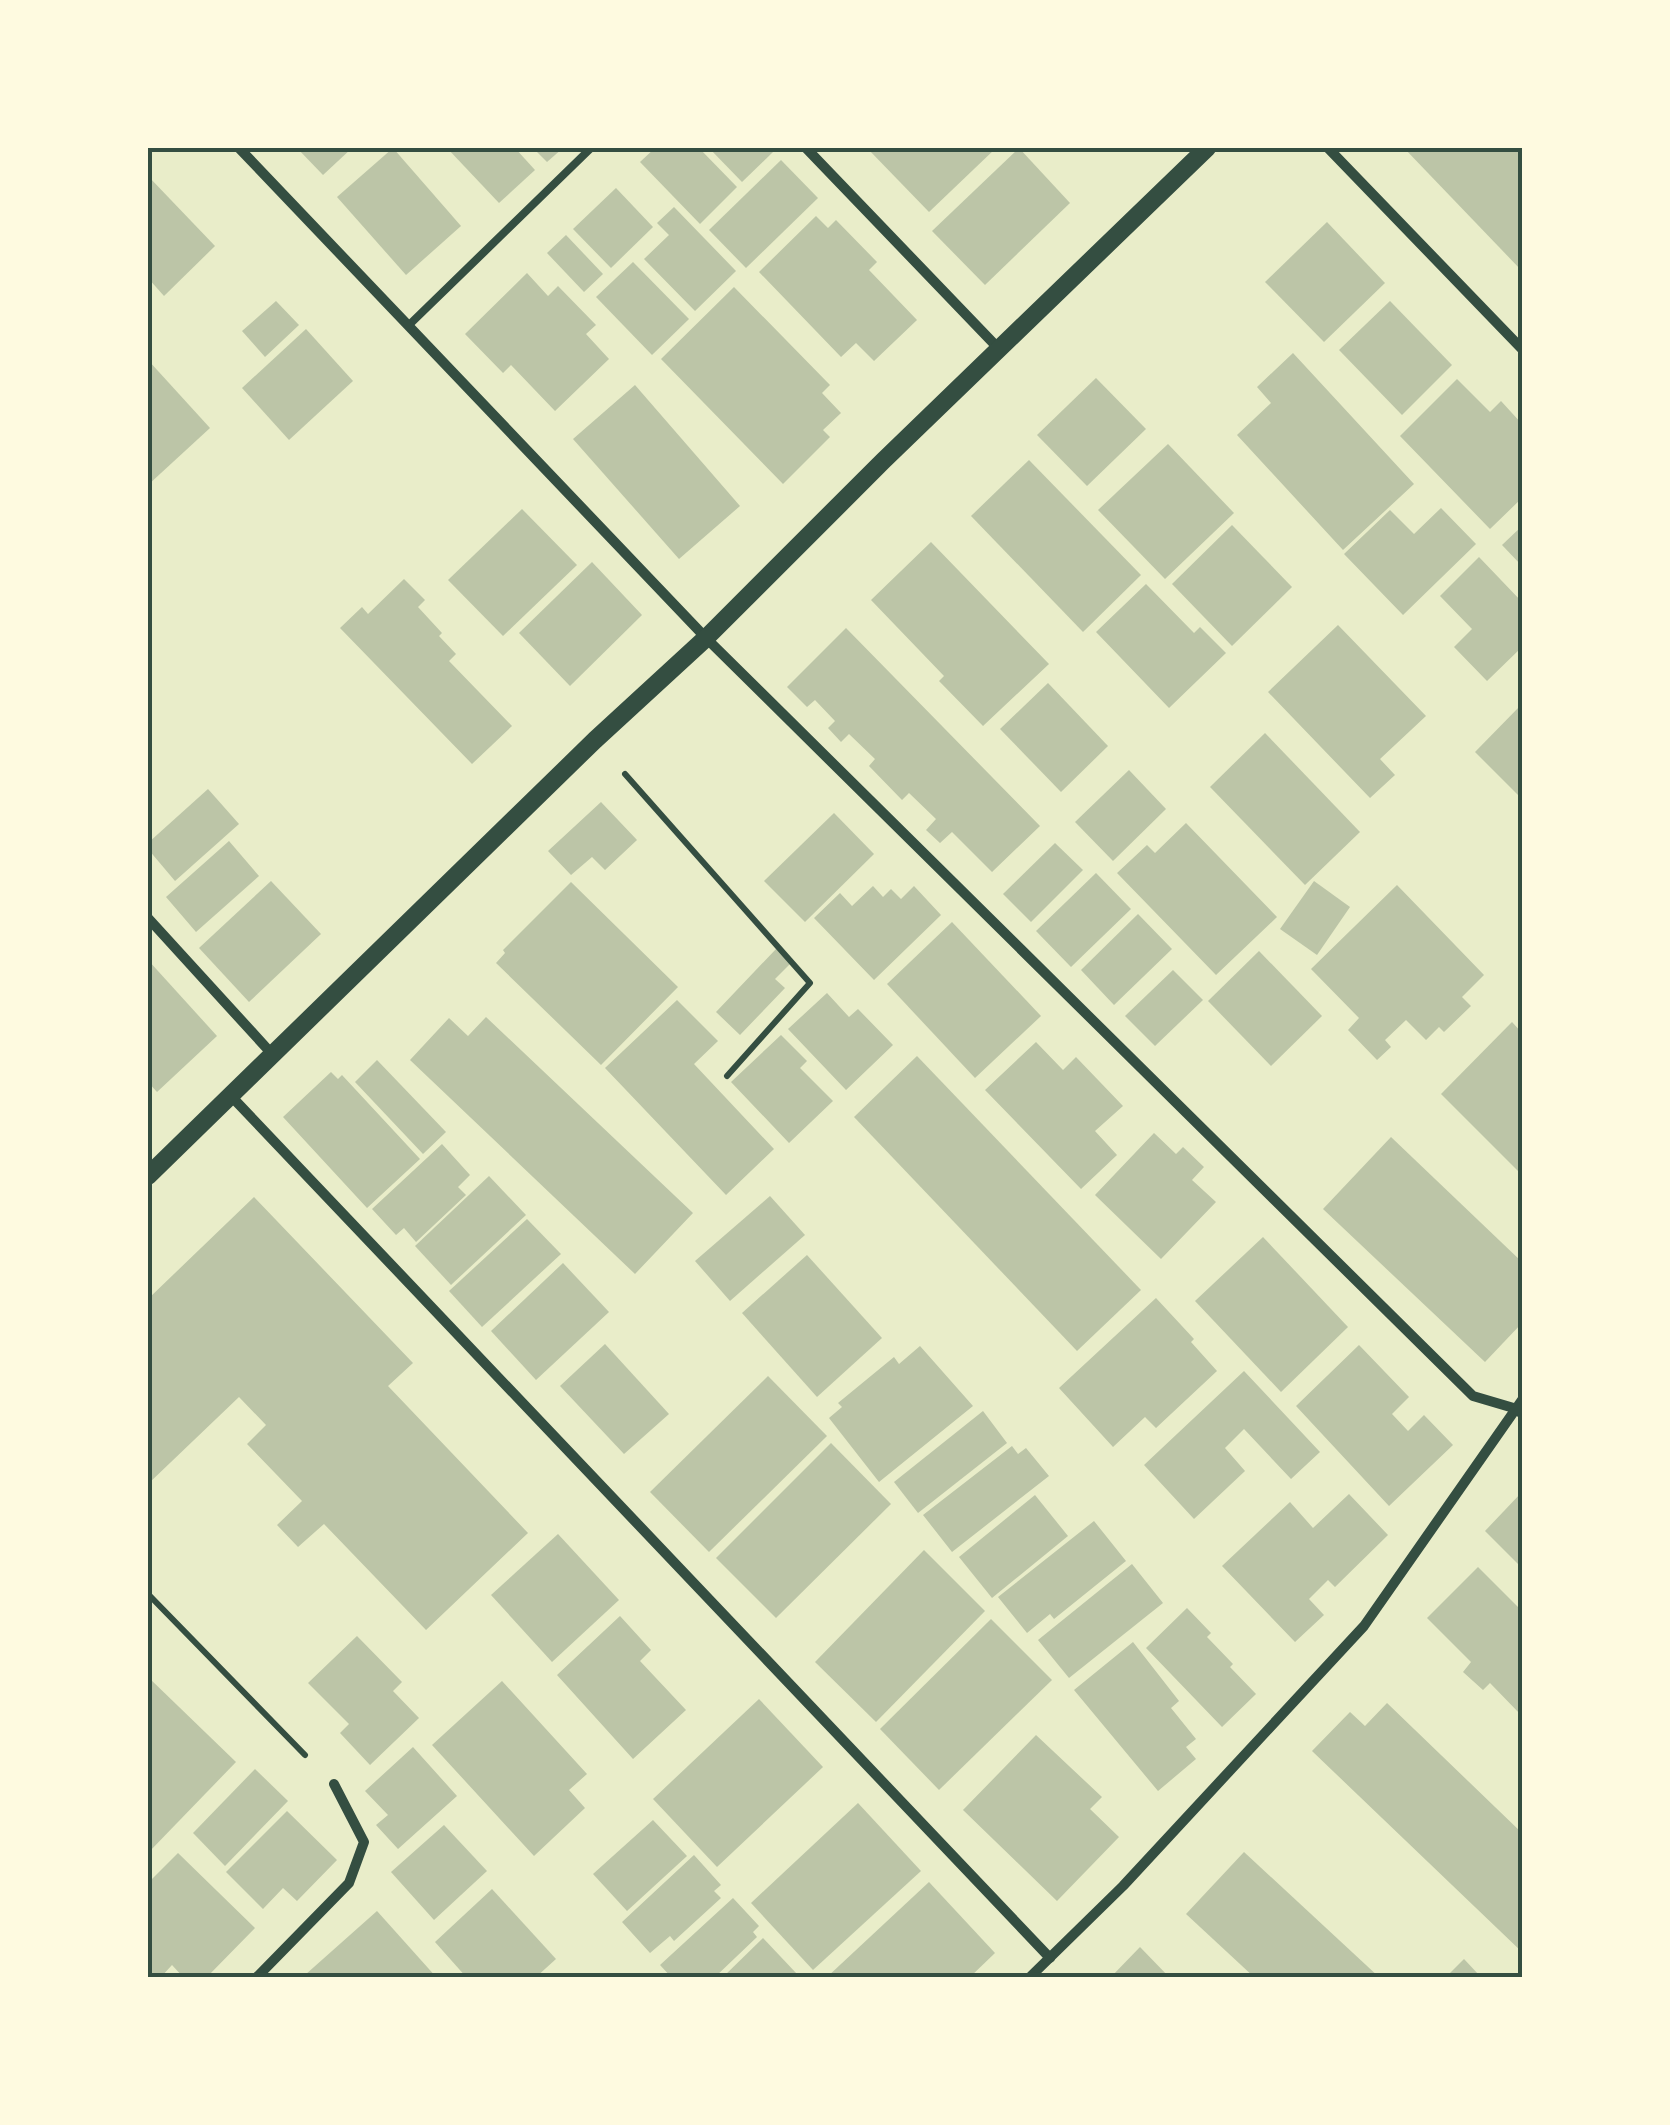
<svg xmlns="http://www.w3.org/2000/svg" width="1670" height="2125" viewBox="0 0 1670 2125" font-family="'Work Sans',sans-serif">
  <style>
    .building { fill: #bcc5a7 }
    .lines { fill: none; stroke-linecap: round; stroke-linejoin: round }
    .path { stroke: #344e41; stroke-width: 6 }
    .service { stroke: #344e41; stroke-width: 8 }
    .minor { stroke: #344e41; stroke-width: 10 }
    .tertiary { stroke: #344e41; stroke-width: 18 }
    .neatline { fill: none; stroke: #344e41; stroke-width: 4 }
  </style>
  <rect width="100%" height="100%" fill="#e9edc9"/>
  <g class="building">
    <path d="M 297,148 L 352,148 L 323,175 Z"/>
    <path d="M 393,148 L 461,226 L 406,275 L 337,197 Z"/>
    <path d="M 447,148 L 515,148 L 535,170 L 499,203 Z"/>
    <path d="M 533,148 L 563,148 L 547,162 Z"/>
    <path d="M 655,148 L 699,148 L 737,187 L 700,224 L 640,162 Z"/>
    <path d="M 709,148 L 769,148 L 773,152 L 742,182 Z"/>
    <path d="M 867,148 L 996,148 L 929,212 Z"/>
    <path d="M 1019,148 L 1070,203 L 985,285 L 932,231 Z"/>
    <path d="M 1404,148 L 1522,148 L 1522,271 Z"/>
    <path d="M 781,160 L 818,198 L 746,268 L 709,230 Z"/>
    <path d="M 148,176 L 215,246 L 164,296 L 148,278 Z"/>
    <path d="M 616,188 L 653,227 L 611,268 L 573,229 Z"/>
    <path d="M 674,207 L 736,271 L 695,311 L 644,259 L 669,235 L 657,223 Z"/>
    <path d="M 816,216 L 828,228 L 836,220 L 877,262 L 869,270 L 917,320 L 874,361 L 856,343 L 841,357 L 759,272 Z"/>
    <path d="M 1327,222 L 1385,283 L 1324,342 L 1265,282 Z"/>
    <path d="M 566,235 L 603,274 L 584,292 L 547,253 Z"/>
    <path d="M 633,262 L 689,319 L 652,355 L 596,297 Z"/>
    <path d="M 527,273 L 548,296 L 558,286 L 596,325 L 586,334 L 609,359 L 555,411 L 511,365 L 503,373 L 465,334 Z"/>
    <path d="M 734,287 L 830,385 L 822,393 L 841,413 L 823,430 L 830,437 L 783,484 L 661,359 Z"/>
    <path d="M 276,301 L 299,325 L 265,357 L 242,331 Z"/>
    <path d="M 1390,301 L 1452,365 L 1402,415 L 1339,350 Z"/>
    <path d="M 306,329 L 353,381 L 289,440 L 242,388 Z"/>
    <path d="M 1293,353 L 1414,484 L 1343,550 L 1237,435 L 1271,403 L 1257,387 Z"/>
    <path d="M 148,360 L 210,428 L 148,485 Z"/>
    <path d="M 1096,378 L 1146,429 L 1087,486 L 1037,435 Z"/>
    <path d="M 1457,379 L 1490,412 L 1501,401 L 1522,424 L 1522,498 L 1490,529 L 1400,436 Z"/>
    <path d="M 635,385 L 740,506 L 679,559 L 573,439 Z"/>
    <path d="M 1168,444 L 1234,513 L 1165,579 L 1098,510 Z"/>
    <path d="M 1029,460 L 1141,575 L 1083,632 L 971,516 Z"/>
    <path d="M 1441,508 L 1476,544 L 1403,615 L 1344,554 L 1390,510 L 1414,534 Z"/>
    <path d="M 522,509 L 577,565 L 503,636 L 448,580 Z"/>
    <path d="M 1232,525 L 1292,587 L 1232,646 L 1172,584 Z"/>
    <path d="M 1522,526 L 1522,566 L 1502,545 Z"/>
    <path d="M 931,542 L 1049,664 L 983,726 L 939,681 L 944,676 L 871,600 Z"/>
    <path d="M 1479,557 L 1522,602 L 1522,647 L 1487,681 L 1454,647 L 1472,629 L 1440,596 Z"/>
    <path d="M 592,562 L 642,615 L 570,686 L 519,633 Z"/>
    <path d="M 404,579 L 425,600 L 418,607 L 442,633 L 439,636 L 456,654 L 449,661 L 512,726 L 472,764 L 340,628 L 362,607 L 368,614 Z"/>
    <path d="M 1146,584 L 1194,633 L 1200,627 L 1226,653 L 1169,708 L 1096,632 Z"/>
    <path d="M 1338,625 L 1426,716 L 1380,759 L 1395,775 L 1370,798 L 1268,692 Z"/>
    <path d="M 846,628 L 1040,826 L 992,872 L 952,832 L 940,843 L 926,830 L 936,819 L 909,793 L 902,800 L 869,766 L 875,759 L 849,734 L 841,742 L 828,728 L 835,721 L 815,700 L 807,707 L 787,687 Z"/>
    <path d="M 1048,683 L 1108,746 L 1061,792 L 1000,729 Z"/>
    <path d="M 1522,704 L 1522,799 L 1475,752 Z"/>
    <path d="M 1265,733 L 1360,832 L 1305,885 L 1210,787 Z"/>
    <path d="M 1129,770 L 1166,809 L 1113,861 L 1075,822 Z"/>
    <path d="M 208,789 L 239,824 L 175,881 L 148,849 L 148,843 Z"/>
    <path d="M 601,802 L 637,840 L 605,870 L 592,857 L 571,875 L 548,851 Z"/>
    <path d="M 834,813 L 874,854 L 805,922 L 764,881 Z"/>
    <path d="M 1186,823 L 1277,917 L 1216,975 L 1117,873 L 1147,845 L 1155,853 Z"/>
    <path d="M 229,841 L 259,876 L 196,932 L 166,897 Z"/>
    <path d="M 1055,843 L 1083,870 L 1031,922 L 1003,894 Z"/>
    <path d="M 1096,873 L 1131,909 L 1071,967 L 1036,931 Z"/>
    <path d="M 271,881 L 321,934 L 249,1002 L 199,948 Z"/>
    <path d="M 1314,881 L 1350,907 L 1317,955 L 1280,929 Z"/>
    <path d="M 571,882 L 678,987 L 601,1065 L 496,963 L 505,953 L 503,950 Z"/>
    <path d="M 1397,885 L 1484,975 L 1462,997 L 1471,1006 L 1444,1032 L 1439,1027 L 1426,1040 L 1406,1020 L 1385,1040 L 1391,1047 L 1377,1060 L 1348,1030 L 1359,1018 L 1311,969 Z"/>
    <path d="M 873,886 L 883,897 L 891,889 L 901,899 L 914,886 L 941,915 L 874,980 L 814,918 L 840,893 L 852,906 Z"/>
    <path d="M 1138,914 L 1172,949 L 1114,1005 L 1081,970 Z"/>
    <path d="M 952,922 L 1041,1016 L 975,1078 L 887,984 Z"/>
    <path d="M 776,949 L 791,963 L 775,979 L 785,988 L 740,1035 L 716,1012 Z"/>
    <path d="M 1259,951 L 1322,1016 L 1271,1066 L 1208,1001 Z"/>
    <path d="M 148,960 L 217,1036 L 157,1092 L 148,1082 Z"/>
    <path d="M 1173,970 L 1203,1000 L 1155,1046 L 1125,1016 Z"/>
    <path d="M 827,993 L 849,1017 L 858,1009 L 893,1045 L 846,1090 L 788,1029 Z"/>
    <path d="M 677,1000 L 718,1041 L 694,1064 L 774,1149 L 726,1195 L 605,1068 Z"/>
    <path d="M 486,1017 L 693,1213 L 635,1274 L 410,1060 L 449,1018 L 468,1036 Z"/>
    <path d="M 1512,1022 L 1522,1033 L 1522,1175 L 1441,1094 Z"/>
    <path d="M 781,1035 L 807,1061 L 800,1068 L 833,1101 L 789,1143 L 731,1082 Z"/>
    <path d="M 1036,1042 L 1063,1070 L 1076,1057 L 1123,1106 L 1095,1131 L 1117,1155 L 1081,1189 L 985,1090 Z"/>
    <path d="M 917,1056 L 1141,1290 L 1077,1351 L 854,1117 Z"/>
    <path d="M 377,1060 L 446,1132 L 423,1154 L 355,1082 Z"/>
    <path d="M 331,1072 L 338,1079 L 342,1075 L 420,1159 L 367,1208 L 283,1117 Z"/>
    <path d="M 1154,1133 L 1176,1154 L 1183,1147 L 1204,1167 L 1192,1180 L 1216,1202 L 1161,1259 L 1095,1195 Z"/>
    <path d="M 1391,1137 L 1522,1262 L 1522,1323 L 1485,1362 L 1323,1209 Z"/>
    <path d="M 442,1144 L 470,1175 L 458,1187 L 466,1195 L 416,1242 L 404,1228 L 396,1235 L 372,1209 Z"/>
    <path d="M 489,1176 L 526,1215 L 451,1285 L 415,1246 Z"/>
    <path d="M 770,1196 L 805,1235 L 730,1301 L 695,1261 Z"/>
    <path d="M 254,1197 L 413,1363 L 388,1386 L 528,1533 L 426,1630 L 324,1524 L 298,1547 L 277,1525 L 302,1501 L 247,1444 L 266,1425 L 239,1397 L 148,1484 L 148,1299 Z"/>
    <path d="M 527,1219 L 561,1254 L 482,1327 L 449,1291 Z"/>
    <path d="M 1263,1237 L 1348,1327 L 1281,1392 L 1195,1301 Z"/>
    <path d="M 807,1255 L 882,1338 L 817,1397 L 742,1313 Z"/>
    <path d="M 563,1263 L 609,1312 L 536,1380 L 491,1331 Z"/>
    <path d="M 1156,1298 L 1194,1339 L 1191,1342 L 1217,1371 L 1156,1428 L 1145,1417 L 1113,1447 L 1059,1388 Z"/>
    <path d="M 605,1344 L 669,1414 L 624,1454 L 560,1386 Z"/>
    <path d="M 1359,1345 L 1409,1397 L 1392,1414 L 1408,1431 L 1424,1415 L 1453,1445 L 1389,1506 L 1296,1406 Z"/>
    <path d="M 920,1346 L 973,1406 L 879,1482 L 829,1418 L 842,1407 L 838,1403 L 894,1357 L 899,1364 Z"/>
    <path d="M 1244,1371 L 1320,1452 L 1291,1479 L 1244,1429 L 1225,1448 L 1245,1471 L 1194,1519 L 1144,1465 Z"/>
    <path d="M 768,1376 L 827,1436 L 709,1552 L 650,1492 Z"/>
    <path d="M 983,1411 L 1007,1443 L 918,1513 L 894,1482 Z"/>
    <path d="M 831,1443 L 891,1504 L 776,1618 L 716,1558 Z"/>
    <path d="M 1012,1446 L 1018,1454 L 1026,1448 L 1049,1476 L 952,1552 L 923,1515 Z"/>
    <path d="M 1522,1492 L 1522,1568 L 1485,1531 Z"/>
    <path d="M 1349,1494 L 1388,1535 L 1335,1587 L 1328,1580 L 1309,1599 L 1324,1615 L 1295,1642 L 1222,1566 L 1290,1502 L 1313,1528 Z"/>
    <path d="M 1035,1495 L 1068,1536 L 992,1598 L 959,1557 Z"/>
    <path d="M 1094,1521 L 1126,1561 L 1054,1619 L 1050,1614 L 1027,1633 L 998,1597 Z"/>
    <path d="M 558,1534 L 619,1600 L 552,1662 L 491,1595 Z"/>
    <path d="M 924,1550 L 985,1611 L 876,1722 L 815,1662 Z"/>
    <path d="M 1132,1564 L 1163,1603 L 1069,1678 L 1038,1640 Z"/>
    <path d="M 1478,1567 L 1522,1611 L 1522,1716 L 1490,1683 L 1483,1690 L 1463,1672 L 1471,1662 L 1427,1618 Z"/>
    <path d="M 1187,1608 L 1211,1633 L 1207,1637 L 1233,1664 L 1230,1667 L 1256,1694 L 1222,1727 L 1146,1648 Z"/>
    <path d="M 620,1616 L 651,1650 L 640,1661 L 686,1710 L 633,1759 L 557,1675 Z"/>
    <path d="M 991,1619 L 1052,1680 L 939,1790 L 880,1729 Z"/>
    <path d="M 357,1636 L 402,1682 L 393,1691 L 419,1718 L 370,1765 L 340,1733 L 349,1724 L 308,1683 Z"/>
    <path d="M 1133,1642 L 1179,1701 L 1171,1708 L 1196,1739 L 1186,1747 L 1196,1759 L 1158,1791 L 1074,1690 Z"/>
    <path d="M 148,1677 L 236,1762 L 148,1853 Z"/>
    <path d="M 502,1681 L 587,1774 L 569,1790 L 585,1808 L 534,1856 L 432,1745 Z"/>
    <path d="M 759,1699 L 823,1767 L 717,1867 L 653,1799 Z"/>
    <path d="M 1387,1703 L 1522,1833 L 1522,1952 L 1312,1751 L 1350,1712 L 1365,1726 Z"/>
    <path d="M 1036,1735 L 1102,1797 L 1090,1809 L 1119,1837 L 1057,1901 L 963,1810 Z"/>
    <path d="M 413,1747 L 457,1796 L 398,1849 L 376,1825 L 388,1815 L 365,1791 Z"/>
    <path d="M 255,1769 L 288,1801 L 225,1866 L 193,1833 Z"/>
    <path d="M 858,1803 L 921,1871 L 813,1970 L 751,1903 Z"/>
    <path d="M 287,1811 L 337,1860 L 297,1901 L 283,1888 L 263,1909 L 226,1872 Z"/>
    <path d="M 653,1820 L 687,1856 L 627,1911 L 593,1874 Z"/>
    <path d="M 444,1825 L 487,1871 L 434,1920 L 391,1872 Z"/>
    <path d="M 1244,1852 L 1380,1978 L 1255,1978 L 1186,1914 Z"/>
    <path d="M 178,1853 L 255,1928 L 206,1978 L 184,1978 L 172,1965 L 160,1978 L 148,1975 L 148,1883 Z"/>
    <path d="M 694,1855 L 721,1885 L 714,1891 L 721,1898 L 674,1941 L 670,1936 L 650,1953 L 622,1922 Z"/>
    <path d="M 929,1882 L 995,1953 L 969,1978 L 826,1978 Z"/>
    <path d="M 492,1889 L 556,1959 L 535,1978 L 467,1978 L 435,1942 Z"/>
    <path d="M 733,1898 L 759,1926 L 753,1932 L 757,1937 L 714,1978 L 672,1978 L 660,1965 Z"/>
    <path d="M 377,1911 L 437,1978 L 307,1978 L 305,1975 Z"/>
    <path d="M 763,1938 L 797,1974 L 793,1978 L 722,1978 Z"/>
    <path d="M 1140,1947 L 1170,1978 L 1110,1978 Z"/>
    <path d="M 1464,1959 L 1479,1975 L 1477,1978 L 1445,1978 Z"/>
  </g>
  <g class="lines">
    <g class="path">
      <path d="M 625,774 L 810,983 L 727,1076"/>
      <path d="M 148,1594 L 305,1755"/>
    </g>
    <path class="service" d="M 409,325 L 591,148"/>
    <g class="minor">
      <path d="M 239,148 L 706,638 L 1473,1396 L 1517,1409 L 1522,1414"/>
      <path d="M 806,148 L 999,349"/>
      <path d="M 1328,148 L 1522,349"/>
      <path d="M 148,918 L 272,1054"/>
      <path d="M 231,1096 L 1050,1958"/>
      <path d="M 256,1978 L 349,1883 L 364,1842 L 334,1784"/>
      <path d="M 1029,1978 L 1123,1886 L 1364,1626 L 1522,1400"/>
    </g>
    <path class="tertiary" d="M 148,1176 L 595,740 L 706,638 L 883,461 L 1207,148"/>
  </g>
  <rect width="1670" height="2125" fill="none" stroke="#fefae0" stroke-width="300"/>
  <rect x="150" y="150" width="1370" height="1825" class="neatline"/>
</svg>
